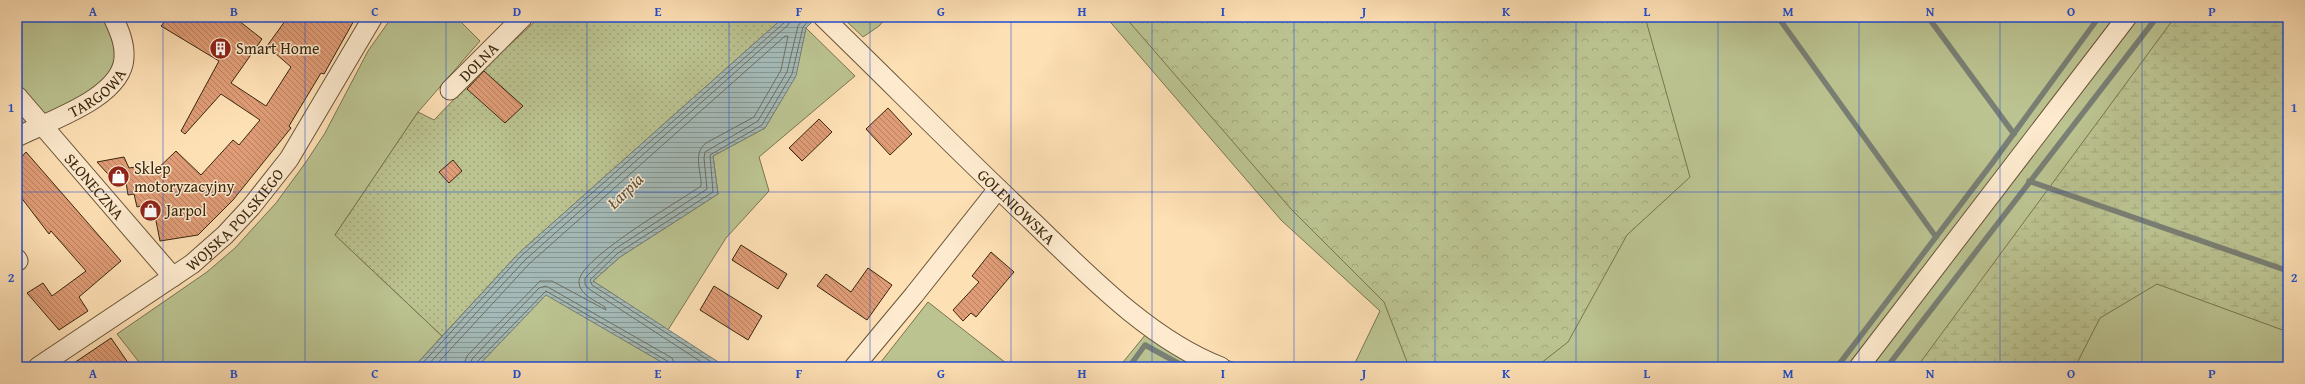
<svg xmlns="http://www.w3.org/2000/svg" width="2305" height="384" viewBox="0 0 2305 384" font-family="'Gentium Book Plus',serif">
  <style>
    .grass { fill: #bbc391; stroke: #7a744f }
    .forest { fill: url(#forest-crowns); stroke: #7a744f }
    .wetland { fill: url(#wetland-marsh); stroke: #7a744f }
    .garden { fill: url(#garden-dots); stroke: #7a744f }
    .water { fill: url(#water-rules); stroke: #797f74 }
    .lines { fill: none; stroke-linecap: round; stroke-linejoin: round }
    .shore { stroke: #6e7062; stroke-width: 1 }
    .stream { stroke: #797f74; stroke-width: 5.5 }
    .building { fill: url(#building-back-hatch); stroke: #39260d }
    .minor-casing { stroke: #6a5437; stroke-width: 21 }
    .minor { stroke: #feebcf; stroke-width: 19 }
    .grid { fill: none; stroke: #1d4ed8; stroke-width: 1; stroke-opacity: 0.55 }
    .labels { text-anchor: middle; stroke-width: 3; stroke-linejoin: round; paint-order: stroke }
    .poi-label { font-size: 16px; fill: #39260d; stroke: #feebcf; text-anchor: start }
    .street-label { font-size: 16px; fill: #39260d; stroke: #feebcf }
    .water-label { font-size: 17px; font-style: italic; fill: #595240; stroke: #feebcf }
    .neatline { fill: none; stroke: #1d4ed8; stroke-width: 1.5 }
    .grid-label { font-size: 13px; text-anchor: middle; font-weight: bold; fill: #1d4ed8 }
  </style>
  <defs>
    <pattern id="forest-crowns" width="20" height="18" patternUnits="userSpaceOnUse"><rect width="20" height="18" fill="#bbc391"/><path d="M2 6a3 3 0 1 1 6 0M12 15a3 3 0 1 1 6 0" fill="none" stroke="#a2a77c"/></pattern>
    <pattern id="wetland-marsh" width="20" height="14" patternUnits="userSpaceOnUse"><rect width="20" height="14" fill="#bbc391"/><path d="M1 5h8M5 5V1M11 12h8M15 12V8" fill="none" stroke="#a2a77c"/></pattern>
    <pattern id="garden-dots" width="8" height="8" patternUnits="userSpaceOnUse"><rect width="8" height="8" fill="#bbc391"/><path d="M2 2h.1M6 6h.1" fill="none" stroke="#a2a77c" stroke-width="1.8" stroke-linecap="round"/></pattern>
    <pattern id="water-rules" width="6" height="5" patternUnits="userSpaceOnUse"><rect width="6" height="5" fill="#a4bab8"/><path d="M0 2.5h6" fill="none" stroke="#879794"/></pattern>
    <pattern id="building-back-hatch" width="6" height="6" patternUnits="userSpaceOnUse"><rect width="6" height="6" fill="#df9c76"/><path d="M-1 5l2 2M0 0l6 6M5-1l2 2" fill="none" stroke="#b67f5f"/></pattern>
  </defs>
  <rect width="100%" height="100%" fill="#fee0b5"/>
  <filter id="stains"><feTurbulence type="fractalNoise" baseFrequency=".005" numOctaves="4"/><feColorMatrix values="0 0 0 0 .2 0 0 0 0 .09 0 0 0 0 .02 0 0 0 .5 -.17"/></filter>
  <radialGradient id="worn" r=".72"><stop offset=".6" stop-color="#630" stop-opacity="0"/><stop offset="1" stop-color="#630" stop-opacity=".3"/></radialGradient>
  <g class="grass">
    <path d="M 17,17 L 113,17 L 120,74 L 17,137 Z"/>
    <path d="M 392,17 L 456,17 L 480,41 L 418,112 L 335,235 L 442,336 L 414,367 L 143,367 L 117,334 L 207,272 L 235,248 L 276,203 L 306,162 L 325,133 L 368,51 Z"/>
    <path d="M 842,17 L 887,17 L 879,26 L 863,37 Z"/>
    <path d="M 1106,17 L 2288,17 L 2288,367 L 1353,367 L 1380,311 L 1281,220 Z"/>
    <path d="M 806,28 L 855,76 L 759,157 L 769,191 L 726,238 L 668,330 L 593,281 L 620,257 L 718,194 L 713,156 L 765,128 L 795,76 Z"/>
    <path d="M 546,294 L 670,367 L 477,367 Z"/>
    <path d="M 928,302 L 1011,367 L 877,367 Z"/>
    <path d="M 1160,322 L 1201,352 L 1249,367 L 1119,367 L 1146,334 Z"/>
  </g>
  <path class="forest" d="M 1125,17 L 1645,17 L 1690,177 L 1627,235 L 1568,342 L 1536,367 L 1409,367 L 1384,302 L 1291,209 Z"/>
  <path class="wetland" d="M 2175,17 L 2288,17 L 2288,332 L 2157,284 L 2100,318 L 2075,367 L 1917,367 Z"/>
  <path class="garden" d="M 540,17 L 784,17 L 519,253 L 442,336 L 335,235 L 418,112 L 434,120 L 482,70 Z"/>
  <path class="water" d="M 784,17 L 817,17 L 806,28 L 796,76 L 765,128 L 713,156 L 718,194 L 620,257 L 593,281 L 726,367 L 670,367 L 546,295 L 477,367 L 414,367 L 519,253 Z"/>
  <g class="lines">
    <g class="shore">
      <path d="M 419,367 L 521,256 L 785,22 L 787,17"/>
      <path d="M 426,367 L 525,260 L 788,25 L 792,17"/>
      <path d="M 434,367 L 529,264 L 785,36 L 788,36 L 781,70 L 754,117 L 706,143 C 692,154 702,172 701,186 C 680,201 576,260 579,283 C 580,295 596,301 605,307 L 606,310 L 552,281 L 540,281 L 467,356 L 463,367"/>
      <path d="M 469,367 L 472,359 L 539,288 L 546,286 L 672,358 L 676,367"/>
      <path d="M 474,367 L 476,363 L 546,291 L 669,362 L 671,367"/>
      <path d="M 709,367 L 589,289 L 585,285 L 585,278 L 615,249 L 707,189 L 704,158 L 705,152 L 758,121 L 787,72 L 798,26 L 805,17"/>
      <path d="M 719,367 L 592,285 L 590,280 L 618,253 L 713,192 L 710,155 L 762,125 L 792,74 L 803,27 L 812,17"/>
    </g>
    <g class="stream">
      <path d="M 1778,17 L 1936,237"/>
      <path d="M 1928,17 L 2014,134"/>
      <path d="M 2029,181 L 2288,271"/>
      <path d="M 1129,367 L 1145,345 L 1185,367"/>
      <path d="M 1837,367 L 1993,162 L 2099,17"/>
      <path d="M 1887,367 L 2157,17"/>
    </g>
  </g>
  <g class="building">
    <path d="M 169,17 L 234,17 L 262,39 L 231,83 L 266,106 L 291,67 L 267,46 L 288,17 L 356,17 L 324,74 L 321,73 L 289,126 L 291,128 L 233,200 L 198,235 L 160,241 L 155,216 L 148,217 L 145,205 L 137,207 L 134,194 L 128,195 L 126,182 L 117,184 L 97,162 L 124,157 L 129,168 L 136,167 L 141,173 L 145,169 L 151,175 L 176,151 L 201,175 L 233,140 L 239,145 L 260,120 L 221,94 L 185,134 L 181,131 L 219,61 L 161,26 Z"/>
    <path d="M 484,71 L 523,106 L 505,123 L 467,89 Z"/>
    <path d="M 888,108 L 912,134 L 890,155 L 866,129 Z"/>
    <path d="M 819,119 L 832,132 L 802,161 L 789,148 Z"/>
    <path d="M 26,152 L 121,261 L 79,297 L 88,311 L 59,330 L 27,293 L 43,283 L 52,296 L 86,271 L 51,231 L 49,234 L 17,192 L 17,162 Z"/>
    <path d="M 453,160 L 462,171 L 449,183 L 439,172 Z"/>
    <path d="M 741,245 L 787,274 L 778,289 L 732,260 Z"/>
    <path d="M 991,252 L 1014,272 L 976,317 L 971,313 L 963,321 L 953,310 L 979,282 L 972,276 Z"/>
    <path d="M 868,268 L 892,285 L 867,320 L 817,286 L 826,274 L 851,292 Z"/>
    <path d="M 714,286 L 762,316 L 748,340 L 700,310 Z"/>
    <path d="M 111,338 L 131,367 L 68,367 Z"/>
  </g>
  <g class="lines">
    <defs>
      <g id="minor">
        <path id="s1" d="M 823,17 C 893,85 962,155 1033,222 C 1087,274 1150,340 1221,367"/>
        <path id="s2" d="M 450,90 L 523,17"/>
        <path id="s3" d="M 17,96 L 173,277"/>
        <path id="s4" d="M 17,137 C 48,121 122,98 124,58 C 125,43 119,30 113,17"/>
        <path d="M 17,259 L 18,261"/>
        <path id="s5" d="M 38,367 L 192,264 L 225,235 L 251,207 L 289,159 L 373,17"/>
        <path d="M 854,367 L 914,295 L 998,189"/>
        <path d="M 1859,367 L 2127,17"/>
      </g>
    </defs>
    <use href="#minor" class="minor-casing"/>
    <use href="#minor" class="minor"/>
  </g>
  <path class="grid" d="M 163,17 L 163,367M 305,17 L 305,367M 446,17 L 446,367M 587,17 L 587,367M 729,17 L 729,367M 870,17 L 870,367M 1011,17 L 1011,367M 1152,17 L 1152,367M 1294,17 L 1294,367M 1435,17 L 1435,367M 1576,17 L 1576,367M 1718,17 L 1718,367M 1859,17 L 1859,367M 2000,17 L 2000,367M 2142,17 L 2142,367M 17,192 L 2288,192"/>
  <defs>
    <symbol id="building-disc" viewBox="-11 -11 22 22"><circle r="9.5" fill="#8f2418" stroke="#feebcf"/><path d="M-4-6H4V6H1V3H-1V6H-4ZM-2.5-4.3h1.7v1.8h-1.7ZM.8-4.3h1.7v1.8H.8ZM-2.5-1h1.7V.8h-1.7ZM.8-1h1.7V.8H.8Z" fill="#fff"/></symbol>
    <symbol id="shop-disc" viewBox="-11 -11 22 22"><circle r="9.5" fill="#8f2418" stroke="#feebcf"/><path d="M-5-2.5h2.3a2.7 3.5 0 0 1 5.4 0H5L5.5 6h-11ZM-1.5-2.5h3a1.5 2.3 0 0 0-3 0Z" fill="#fff"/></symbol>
  </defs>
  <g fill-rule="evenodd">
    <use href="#building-disc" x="208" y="36" width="25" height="25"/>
    <use href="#shop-disc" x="106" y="164" width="25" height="25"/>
    <use href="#shop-disc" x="138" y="198" width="25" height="25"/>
  </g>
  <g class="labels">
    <g class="poi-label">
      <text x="236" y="54">Smart Home</text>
      <text x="134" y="174">Sklep<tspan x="134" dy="18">motoryzacyjny</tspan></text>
      <text x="166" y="216">Jarpol</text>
    </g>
    <g class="street-label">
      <text dy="6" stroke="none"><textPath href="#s2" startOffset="40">DOLNA</textPath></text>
      <text dy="6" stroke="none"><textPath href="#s4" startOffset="92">TARGOWA</textPath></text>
      <text dy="6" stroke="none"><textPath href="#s3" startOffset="119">SŁONECZNA</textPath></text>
      <text dy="6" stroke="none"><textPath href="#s1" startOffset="271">GOLENIOWSKA</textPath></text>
      <text dy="6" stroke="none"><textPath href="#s5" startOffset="247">WOJSKA POLSKIEGO</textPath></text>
    </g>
    <g class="water-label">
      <text transform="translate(625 191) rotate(-44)" y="6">Łarpia</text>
    </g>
  </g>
  <rect width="2305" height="384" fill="none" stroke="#fee0b5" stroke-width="44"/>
  <rect x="22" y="22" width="2261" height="340" class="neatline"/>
  <g class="grid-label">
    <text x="93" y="16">A</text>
    <text x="234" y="16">B</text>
    <text x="375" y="16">C</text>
    <text x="517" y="16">D</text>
    <text x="658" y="16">E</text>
    <text x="799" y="16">F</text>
    <text x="941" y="16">G</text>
    <text x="1082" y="16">H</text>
    <text x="1223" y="16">I</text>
    <text x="1364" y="16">J</text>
    <text x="1506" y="16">K</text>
    <text x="1647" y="16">L</text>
    <text x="1788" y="16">M</text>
    <text x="1930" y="16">N</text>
    <text x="2071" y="16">O</text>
    <text x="2212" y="16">P</text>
    <text x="11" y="112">1</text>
    <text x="2294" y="112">1</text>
    <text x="11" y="282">2</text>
    <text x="2294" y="282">2</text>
    <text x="93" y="378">A</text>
    <text x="234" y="378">B</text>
    <text x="375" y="378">C</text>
    <text x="517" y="378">D</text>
    <text x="658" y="378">E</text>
    <text x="799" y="378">F</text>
    <text x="941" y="378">G</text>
    <text x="1082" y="378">H</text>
    <text x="1223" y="378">I</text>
    <text x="1364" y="378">J</text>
    <text x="1506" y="378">K</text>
    <text x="1647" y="378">L</text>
    <text x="1788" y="378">M</text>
    <text x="1930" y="378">N</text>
    <text x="2071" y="378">O</text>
    <text x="2212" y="378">P</text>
  </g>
  <rect width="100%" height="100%" filter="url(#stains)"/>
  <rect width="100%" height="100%" fill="url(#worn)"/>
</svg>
